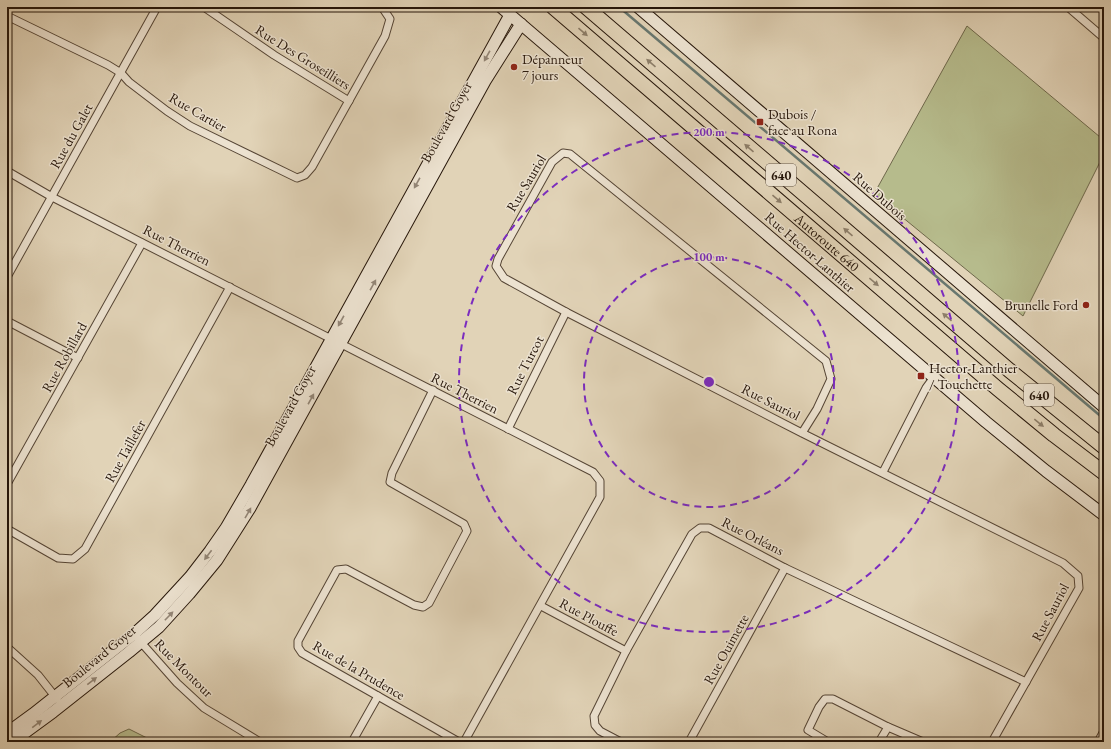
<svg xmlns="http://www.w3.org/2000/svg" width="1111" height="749" viewBox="0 0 1111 749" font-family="'EB Garamond',serif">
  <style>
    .green { fill: #b6bb8c; stroke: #6e684b }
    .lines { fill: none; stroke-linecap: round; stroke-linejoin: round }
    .stream { stroke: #68776f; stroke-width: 2.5 }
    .street-casing { stroke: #554535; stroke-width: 9 }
    .secondary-casing { stroke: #26160a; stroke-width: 13 }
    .highway-casing { stroke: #26160a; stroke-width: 16 }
    .street { stroke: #ece2d0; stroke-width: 7 }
    .secondary { stroke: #ece2d0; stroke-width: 11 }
    .highway { stroke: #e1d3b7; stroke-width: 14 }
    .oneway { fill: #8d7e69 }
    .oneway2 { fill: #938677 }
    .ring { fill: none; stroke: #7b2cbf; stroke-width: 2; stroke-dasharray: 7 5 }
    .poi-dot { fill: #8f2418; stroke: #ece2d0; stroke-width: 1.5 }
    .labels { text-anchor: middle; stroke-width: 3; stroke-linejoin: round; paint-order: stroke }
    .shield { fill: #ece2d0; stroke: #615345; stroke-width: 1 }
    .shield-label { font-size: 13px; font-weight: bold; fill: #26160a }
    .street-label { font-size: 14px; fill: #26160a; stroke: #ece2d0 }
    .poi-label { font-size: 14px; fill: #26160a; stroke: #ece2d0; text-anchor: start }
    .centre { fill: #7b2cbf; stroke: #ece2d0; stroke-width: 2 }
    .ring-label { font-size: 12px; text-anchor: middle; font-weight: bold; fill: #7b2cbf; stroke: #ece2d0; stroke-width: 3; stroke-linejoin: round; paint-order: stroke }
  </style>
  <rect width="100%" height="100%" fill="#e1d3b7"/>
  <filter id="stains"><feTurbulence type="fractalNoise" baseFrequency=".005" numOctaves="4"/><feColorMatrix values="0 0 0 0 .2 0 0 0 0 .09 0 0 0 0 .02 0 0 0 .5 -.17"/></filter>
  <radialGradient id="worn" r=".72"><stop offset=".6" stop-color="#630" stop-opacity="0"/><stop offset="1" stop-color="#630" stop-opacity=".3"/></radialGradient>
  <g class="green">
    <path d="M 967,26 L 1100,137 L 1104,131 L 1104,154 L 1023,316 L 874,194 Z"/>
    <path d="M 129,729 L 155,742 L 110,742 L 120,733 Z"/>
  </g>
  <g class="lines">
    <path class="stream" d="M 619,7 L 1104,419"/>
    <defs>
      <g id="street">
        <path d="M 204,7 L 274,55 L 349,101"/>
        <path d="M 1068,7 L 1104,38"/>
        <path d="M 7,16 L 108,65 L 121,73 L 129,82 L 167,111 L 190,126 L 297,178 L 305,175 L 312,167 L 385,36 L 390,19 L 382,7"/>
        <path d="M 7,171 L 52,197 L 593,472 L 600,481 L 600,497 L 464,742"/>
        <path d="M 7,277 L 157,7"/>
        <path d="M 7,321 L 78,358"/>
        <path d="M 433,390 L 392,473 L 390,482 L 464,524 L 467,531 L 429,603 L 423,607 L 414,605 L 346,569 L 337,570 L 298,641 L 298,647 L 302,653 L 459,742"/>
        <path d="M 508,429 L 566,312"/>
        <path d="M 802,433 L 817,409 L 831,379 L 826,361 L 570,154 L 563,153 L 552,162 L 498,259 L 496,266 L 504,278 L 566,312 L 802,433 L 1063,563 L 1078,576 L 1079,588 L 992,742"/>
        <path d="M 883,472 L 926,388 L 934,377"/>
        <path d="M 7,484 L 142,243"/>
        <path d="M 7,529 L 58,558 L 73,559 L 85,549 L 230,287"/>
        <path d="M 541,606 L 626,651"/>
        <path d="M 138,639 L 177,683 L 204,708 L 260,742"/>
        <path d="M 7,647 L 38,675 L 57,699"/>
        <path d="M 352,742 L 378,696"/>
        <path d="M 621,742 L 600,731 L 595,725 L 594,716 L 626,651 L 692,534 L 700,528 L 709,528 L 785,568 L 1026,682"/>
        <path d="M 689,742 L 785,568"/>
        <path d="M 828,742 L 808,730 L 819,707 L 825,699 L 833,699 L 888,727 L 923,742"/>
        <path d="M 879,742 L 888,727"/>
        <path d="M 1098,742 L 1104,731"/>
      </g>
      <g id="secondary">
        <path d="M 501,7 L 986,422 L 1046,471 L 1104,515"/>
        <path d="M 638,7 L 1104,407"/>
        <path d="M 7,733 L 33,714 L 134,634 L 155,615 L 190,577 L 210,551 L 226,528 L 251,485 L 510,15"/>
        <path d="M 12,742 L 53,712 L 129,652 L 159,627 L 189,594 L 217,560 L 250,508 L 485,81 L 521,24"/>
      </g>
      <g id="highway">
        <path id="s1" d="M 553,7 L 998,389 L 1054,435 L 1104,473"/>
        <path d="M 586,7 L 1009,370 L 1104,447"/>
      </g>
    </defs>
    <use href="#street" class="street-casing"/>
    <use href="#secondary" class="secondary-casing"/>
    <use href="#highway" class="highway-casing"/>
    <use href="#street" class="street"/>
    <use href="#secondary" class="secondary"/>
    <use href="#highway" class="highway"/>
  </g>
  <defs><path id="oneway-solid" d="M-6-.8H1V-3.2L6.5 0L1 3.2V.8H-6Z"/></defs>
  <g class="oneway">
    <use href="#oneway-solid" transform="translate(583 32) rotate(41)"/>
    <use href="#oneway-solid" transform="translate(651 63) rotate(-139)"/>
    <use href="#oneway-solid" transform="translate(749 148) rotate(-139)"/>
    <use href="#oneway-solid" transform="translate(777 199) rotate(41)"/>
    <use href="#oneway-solid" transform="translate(848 232) rotate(-139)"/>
    <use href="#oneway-solid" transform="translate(874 282) rotate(40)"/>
    <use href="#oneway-solid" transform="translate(947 317) rotate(-139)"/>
    <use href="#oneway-solid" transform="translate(1039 423) rotate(39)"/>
  </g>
  <g class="oneway2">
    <use href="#oneway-solid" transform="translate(487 56) rotate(119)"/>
    <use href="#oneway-solid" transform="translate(417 183) rotate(119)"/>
    <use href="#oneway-solid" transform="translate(373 285) rotate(-61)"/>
    <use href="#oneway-solid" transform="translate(341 321) rotate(119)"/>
    <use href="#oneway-solid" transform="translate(311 399) rotate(-61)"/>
    <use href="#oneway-solid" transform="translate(248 513) rotate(-60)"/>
    <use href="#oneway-solid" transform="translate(208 555) rotate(127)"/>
    <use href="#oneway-solid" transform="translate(169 616) rotate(-46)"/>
    <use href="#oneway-solid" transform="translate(92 681) rotate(-38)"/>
    <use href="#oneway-solid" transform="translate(37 724) rotate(-37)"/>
  </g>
  <g class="ring">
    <circle cx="709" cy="382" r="125"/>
    <circle cx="709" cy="382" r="250"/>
  </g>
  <g class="poi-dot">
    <circle cx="514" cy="67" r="4"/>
    <rect x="756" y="118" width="8" height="8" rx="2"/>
    <circle cx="1086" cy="305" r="4"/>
    <rect x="917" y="372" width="8" height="8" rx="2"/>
  </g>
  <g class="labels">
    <g class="shield">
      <rect x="766" y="164" width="30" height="22" rx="3"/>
      <rect x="1024" y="384" width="30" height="22" rx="3"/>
    </g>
    <g class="shield-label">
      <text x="781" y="180">640</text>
      <text x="1039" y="400">640</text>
    </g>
    <g class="street-label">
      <text transform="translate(303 57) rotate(32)" y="5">Rue Des Groseilliers</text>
      <text transform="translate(198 112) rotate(30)" y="5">Rue Cartier</text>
      <text transform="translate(446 122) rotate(-61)" y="5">Boulevard Goyer</text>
      <text transform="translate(71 136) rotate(-61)" y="5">Rue du Galet</text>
      <text transform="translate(526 183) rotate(-59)" y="5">Rue Sauriol</text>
      <text transform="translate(880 196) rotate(41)" y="5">Rue Dubois</text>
      <text dy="5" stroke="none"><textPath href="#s1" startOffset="361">Autoroute 640</textPath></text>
      <text transform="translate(177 245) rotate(27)" y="5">Rue Therrien</text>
      <text transform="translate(810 252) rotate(41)" y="5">Rue Hector-Lanthier</text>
      <text transform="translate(64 357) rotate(-61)" y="5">Rue Robillard</text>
      <text transform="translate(525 365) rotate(-63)" y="5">Rue Turcot</text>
      <text transform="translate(465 393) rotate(27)" y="5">Rue Therrien</text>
      <text transform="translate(771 402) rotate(27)" y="5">Rue Sauriol</text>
      <text transform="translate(290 406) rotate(-61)" y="5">Boulevard Goyer</text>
      <text transform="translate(125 451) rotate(-61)" y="5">Rue Taillefer</text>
      <text transform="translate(753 536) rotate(27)" y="5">Rue Orléans</text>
      <text transform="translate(1050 612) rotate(-62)" y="5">Rue Sauriol</text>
      <text transform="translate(589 617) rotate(28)" y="5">Rue Plouffe</text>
      <text transform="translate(726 649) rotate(-61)" y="5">Rue Ouimette</text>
      <text transform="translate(99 656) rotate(-39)" y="5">Boulevard Goyer</text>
      <text transform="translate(184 668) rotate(45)" y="5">Rue Montour</text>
      <text transform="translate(359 670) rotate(30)" y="5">Rue de la Prudence</text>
    </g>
    <g class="poi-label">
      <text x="522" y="64">Dépanneur<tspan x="522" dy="16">7 jours</tspan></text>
      <text x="768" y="119">Dubois /<tspan x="768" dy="16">face au Rona</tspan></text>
      <text x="1078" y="310" text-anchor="end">Brunelle Ford</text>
      <text x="929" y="373">Hector-Lanthier<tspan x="929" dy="16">/ Touchette</tspan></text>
    </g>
  </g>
  <circle cx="709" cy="382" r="6" class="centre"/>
  <g class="ring-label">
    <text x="709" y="136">200 m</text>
    <text x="709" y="261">100 m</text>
  </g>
  <rect width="1111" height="749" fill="none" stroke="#e1d3b7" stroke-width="24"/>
  <rect x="8" y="8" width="1095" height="733" fill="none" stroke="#26160a" stroke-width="2"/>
  <rect x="12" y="12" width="1087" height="725" fill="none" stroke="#26160a"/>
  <rect width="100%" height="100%" filter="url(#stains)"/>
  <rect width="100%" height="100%" fill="url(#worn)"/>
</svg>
